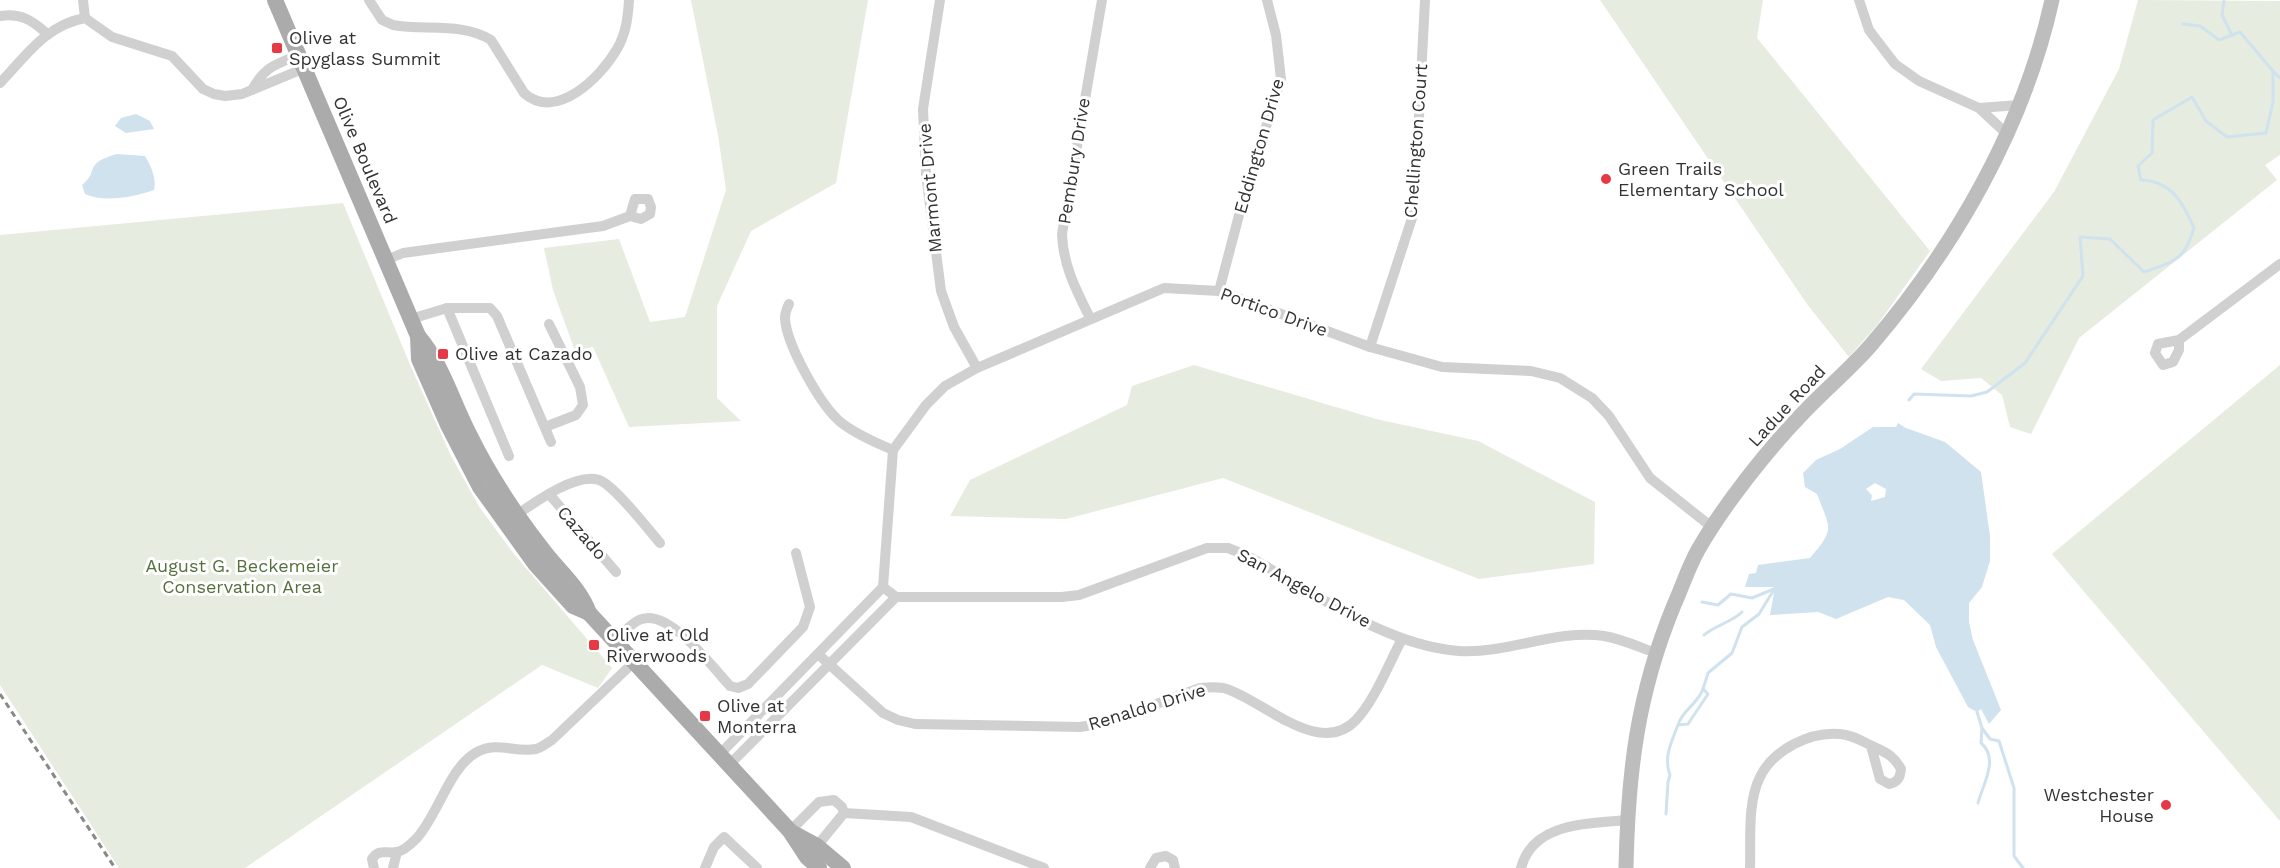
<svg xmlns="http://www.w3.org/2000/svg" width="2280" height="868" viewBox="0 0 2280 868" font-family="'Work Sans',sans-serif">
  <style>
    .green { fill: #e6ecdf }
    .water { fill: #cfe2ee; fill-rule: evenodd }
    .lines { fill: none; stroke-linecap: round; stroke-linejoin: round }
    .stream { stroke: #cfe2ee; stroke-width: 3 }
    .street { stroke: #d0d0d0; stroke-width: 10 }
    .secondary { stroke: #bdbdbd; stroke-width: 15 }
    .primary { stroke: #ababab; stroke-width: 16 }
    .rail { stroke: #888; stroke-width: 3; stroke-dasharray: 6 4.5; stroke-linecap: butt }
    .poi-dot { fill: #e63946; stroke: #fff; stroke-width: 2 }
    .labels { text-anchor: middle; stroke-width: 6; stroke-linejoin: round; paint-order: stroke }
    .poi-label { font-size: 18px; fill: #333; stroke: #fff; text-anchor: start }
    .street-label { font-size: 18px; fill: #333; stroke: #fff }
    .park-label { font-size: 18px; fill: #56703f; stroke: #fff }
  </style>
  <rect width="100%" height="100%" fill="#fff"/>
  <g class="green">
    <path d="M 691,0 L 868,0 L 836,183 L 751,231 L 717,306 L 717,398 L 741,421 L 629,427 L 593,347 L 575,351 L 553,290 L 544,248 L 619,239 L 650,322 L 685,317 L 726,190 L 718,135 Z"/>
    <path d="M 1600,0 L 1763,0 L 1757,38 L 1930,251 L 1878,324 L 1849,357 L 1807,304 Z"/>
    <path d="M 2138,0 L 2280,1 L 2280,155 L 2265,165 L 2277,180 L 2079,338 L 2031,434 L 2010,427 L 2002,395 L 1981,378 L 1941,381 L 1921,369 L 2054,192 L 2119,69 Z"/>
    <path d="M 343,203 L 411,367 L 451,456 L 480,508 L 514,554 L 612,668 L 598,688 L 542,665 L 245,868 L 119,868 L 0,685 L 0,235 Z"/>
    <path d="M 1194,365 L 1376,419 L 1478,441 L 1595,502 L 1594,564 L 1479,579 L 1223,478 L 1066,519 L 950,516 L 970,480 L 1127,405 L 1132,386 Z"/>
    <path d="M 2280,365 L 2280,821 L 2052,554 Z"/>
  </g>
  <g class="water">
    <path d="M 136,114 L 150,121 L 154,129 L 126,133 L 115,126 L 121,118 Z"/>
    <path d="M 117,154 L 145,156 C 151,166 157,179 154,190 C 133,197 105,203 85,194 L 82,185 C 100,171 82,164 117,154 Z"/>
    <path d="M 1898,423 L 1906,428 L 1945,442 L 1981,472 L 1990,536 L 1990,561 L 1982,587 L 1969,603 L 1969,622 L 1973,640 L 2001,710 L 1989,724 L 1981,709 L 1977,712 L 1968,707 L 1936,647 L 1930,625 L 1904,600 L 1888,597 L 1836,619 L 1818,612 L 1770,615 L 1775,587 L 1745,587 L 1749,574 L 1756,573 L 1758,565 L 1810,558 C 1836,528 1830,529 1817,494 L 1805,487 L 1803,473 L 1816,460 L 1840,449 L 1873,427 L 1896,427 ZM 1875,483 L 1886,489 L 1885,497 L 1871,501 L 1872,495 L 1866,489 Z"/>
  </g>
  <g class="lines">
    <g class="stream">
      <path d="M 2224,0 L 2222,15 L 2232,35"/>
      <path d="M 2273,71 L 2280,78"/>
      <path d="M 1909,400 L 1914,394 L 1971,396 L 1987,392 L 2025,363 L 2083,276 L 2080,237 L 2110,239 L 2144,272 C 2175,261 2184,261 2194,228 C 2183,203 2172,181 2141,180 L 2138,166 L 2152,153 L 2153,120 L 2192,97 L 2206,121 L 2227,137 L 2266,133 L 2273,102 L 2273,71 L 2240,32 L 2219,40 L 2200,26 L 2183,24"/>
      <path d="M 1702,602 L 1718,605 L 1731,594 L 1752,598 L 1774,589"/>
      <path d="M 1704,635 C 1716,625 1732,622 1742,612"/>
      <path d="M 1977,712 L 1982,728 L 1990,739 L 1999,741 L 2014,788 L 2014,856 L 2023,868"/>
      <path d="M 1678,725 C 1682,710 1698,704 1703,689"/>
      <path d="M 1978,803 C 1982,786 2000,759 1981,743 L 1982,729"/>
      <path d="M 1666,814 L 1668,782 L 1670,775 C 1663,757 1672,741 1678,725 L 1688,724 L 1708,694 L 1703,689 L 1708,673 L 1732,653 L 1742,627 L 1759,614 L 1775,588"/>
    </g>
    <g class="street">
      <path d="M 83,0 L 85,18"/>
      <path d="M 369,0 L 382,20 L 393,25 C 425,31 462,22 491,40 L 524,93 C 556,122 601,77 617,49 C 626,34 628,17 629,0"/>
      <path d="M 940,0 L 923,109 L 926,174 L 941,291 L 954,327 L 977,368"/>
      <path d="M 1859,0 L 1869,30 L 1895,64 L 1919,81 L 1979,108 L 2007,134"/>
      <path d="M 0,16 C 21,13 32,20 46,33"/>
      <path d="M 0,83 C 26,56 46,25 85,18 L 112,37 L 172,56 L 203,89 L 214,94 L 225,96 L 242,94 L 305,68"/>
      <path d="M 252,90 C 265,66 275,65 299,55"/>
      <path d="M 1979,108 L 2019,105"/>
      <path d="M 386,260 L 403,253 L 603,226 L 630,216 L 635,199 L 648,199 L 651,207 L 650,214 L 641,219 L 630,216"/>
      <path d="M 1219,291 L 1243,200 L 1281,79 L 1276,35 L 1267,0"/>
      <path d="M 789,304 C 787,308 785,314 785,318 C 786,344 822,409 843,424 C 858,435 876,443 893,450"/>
      <path d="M 447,308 L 509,456"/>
      <path d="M 1090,318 C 1076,290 1063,265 1062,234 L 1102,0"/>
      <path d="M 411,319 L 447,308 L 490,308 L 497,316 L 551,442"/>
      <path d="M 2179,340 L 2179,350 L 2173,362 L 2163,365 L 2155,353 L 2158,344 L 2179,340 L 2280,264"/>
      <path d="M 1370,347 L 1414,212 L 1425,0"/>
      <path d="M 545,427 L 576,415 L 583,405 L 580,387 L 549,324"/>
      <path d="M 549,494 L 616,572"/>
      <path d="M 512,518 C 531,505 575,472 599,480 C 614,485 648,529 660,543"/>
      <path d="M 883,587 L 896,597 L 1062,597 L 1079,595 L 1207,548 L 1228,548 L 1248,556 C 1311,591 1386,646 1459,651 C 1508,654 1555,629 1604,636 C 1622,639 1639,647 1656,653"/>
      <path d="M 614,641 C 622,635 630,624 639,620 C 668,606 712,667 730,686 L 738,688 L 748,684 L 803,627 L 810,607 L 796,553"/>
      <path d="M 819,655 L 883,713 L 898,720 L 915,724 L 1080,727 L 1105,723 L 1200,688 C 1209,687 1219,686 1227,689 C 1265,702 1320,758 1356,720 C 1375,700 1389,663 1402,639"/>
      <path d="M 719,755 L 883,587 L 893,450 L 926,405 L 945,386 L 977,368 L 1164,288 L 1219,291 L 1370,347 L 1442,367 L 1531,371 L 1560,378 L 1592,398 L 1609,416 L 1650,478 L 1713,528"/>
      <path d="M 728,766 L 896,597"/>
      <path d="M 844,813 L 911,817 L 1044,868"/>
      <path d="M 790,831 L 819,802 L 834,800 L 842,807 L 844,813 L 817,846"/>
      <path d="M 374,868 L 372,859 C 379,848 386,854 397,852 C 403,851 411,844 416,839 C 438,816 449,767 477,752 C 497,741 515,753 536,749 C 541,748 547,743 552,740 L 634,662"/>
      <path d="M 393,868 L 397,852"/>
      <path d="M 705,868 L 714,847 L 724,837 L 757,868"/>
      <path d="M 1150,868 L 1156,858 L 1166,856 L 1173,860 L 1175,868"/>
      <path d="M 1521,868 C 1533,822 1588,824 1627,820"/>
      <path d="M 1750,868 C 1751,840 1747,803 1760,777 C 1773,750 1810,731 1840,734 C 1852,735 1860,740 1870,745 C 1884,752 1893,754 1901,769 C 1900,778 1898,782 1889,784 L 1880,779 L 1871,746"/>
    </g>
    <path class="secondary" d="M 1626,868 C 1628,772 1637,695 1674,605 C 1682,587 1688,568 1698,550 C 1723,506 1768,449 1804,412 C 1826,389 1850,369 1871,345 C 1955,247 2024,127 2052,0"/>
    <g class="primary">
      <path d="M 275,0 L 418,336 L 419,359 L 448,425 L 480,487 L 536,565 L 573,606 L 589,613"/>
      <path d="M 418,336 C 442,364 452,401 469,434 C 490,477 516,516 546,554 C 562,574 580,589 589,613 L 790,831 L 807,857 L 819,868"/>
      <path d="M 793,833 L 817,846 L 843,868"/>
    </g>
    <path class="rail" d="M 0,694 L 115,868"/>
  </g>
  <g class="poi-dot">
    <rect x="271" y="42" width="12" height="12" rx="3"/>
    <circle cx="1606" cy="179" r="6"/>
    <rect x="437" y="348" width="12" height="12" rx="3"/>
    <rect x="588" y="639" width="12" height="12" rx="3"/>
    <rect x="699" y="710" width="12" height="12" rx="3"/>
    <circle cx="2166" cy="805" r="6"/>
  </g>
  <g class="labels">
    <g class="poi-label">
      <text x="289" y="44">Olive at<tspan x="289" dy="21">Spyglass Summit</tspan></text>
      <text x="1618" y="175">Green Trails<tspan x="1618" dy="21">Elementary School</tspan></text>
      <text x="455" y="360">Olive at Cazado</text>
      <text x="606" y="641">Olive at Old<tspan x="606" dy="21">Riverwoods</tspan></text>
      <text x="717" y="712">Olive at<tspan x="717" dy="21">Monterra</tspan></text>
      <text x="2154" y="801" text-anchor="end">Westchester<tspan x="2154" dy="21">House</tspan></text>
    </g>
    <g class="street-label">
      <text transform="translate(1416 141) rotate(-86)" y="6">Chellington Court</text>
      <text transform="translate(1259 146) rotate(-74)" y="6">Eddington Drive</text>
      <text transform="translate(365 160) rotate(67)" y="6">Olive Boulevard</text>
      <text transform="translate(1074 161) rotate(-81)" y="6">Pembury Drive</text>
      <text transform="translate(930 188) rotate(-95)" y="6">Marmont Drive</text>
      <text transform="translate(1274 312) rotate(20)" y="6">Portico Drive</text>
      <text transform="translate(1787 406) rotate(-47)" y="6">Ladue Road</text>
      <text transform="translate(582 533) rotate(49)" y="6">Cazado</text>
      <text transform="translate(1304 588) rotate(28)" y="6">San Angelo Drive</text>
      <text transform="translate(1147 707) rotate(-17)" y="6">Renaldo Drive</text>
    </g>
    <g class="park-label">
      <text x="242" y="572">August G. Beckemeier<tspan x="242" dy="21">Conservation Area</tspan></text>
    </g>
  </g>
</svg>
